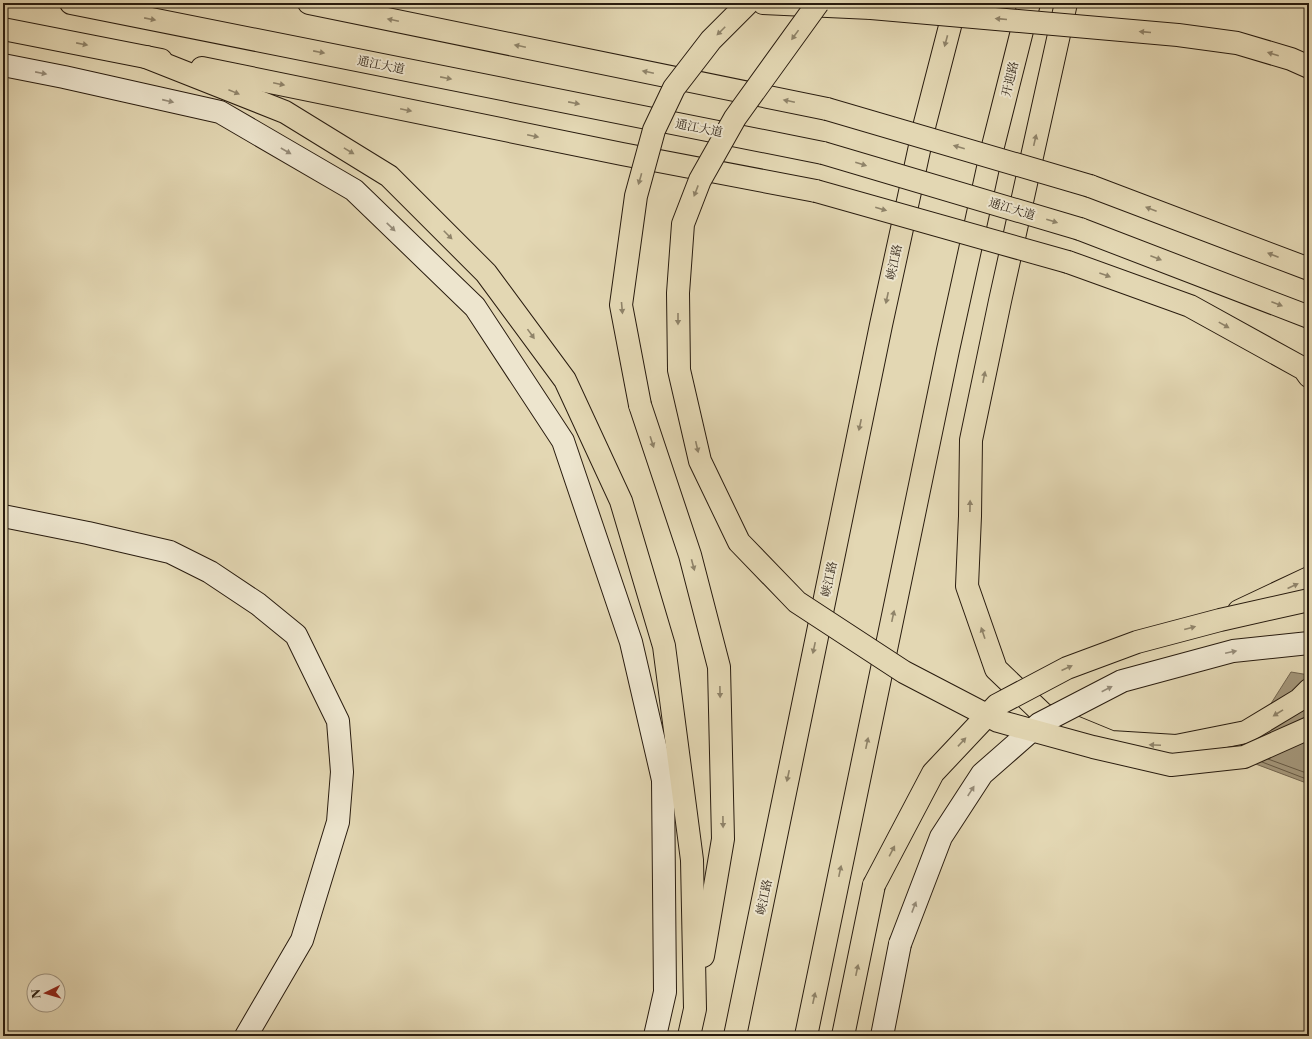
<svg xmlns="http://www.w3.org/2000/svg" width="1312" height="1039" viewBox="0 0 1312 1039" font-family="'Libre Caslon Text','Noto Serif SC',serif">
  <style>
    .water { fill: #a4977b; stroke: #736650 }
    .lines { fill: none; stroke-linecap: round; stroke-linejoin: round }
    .shore { stroke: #665a45; stroke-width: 1 }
    .secondary-casing { stroke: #291c0f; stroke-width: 24 }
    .primary-casing { stroke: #291c0f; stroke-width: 24 }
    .highway-casing { stroke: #291c0f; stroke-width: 24 }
    .secondary { stroke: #ede5ce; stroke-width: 22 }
    .primary { stroke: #e3d7b3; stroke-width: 22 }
    .highway { stroke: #e3d7b3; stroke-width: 22 }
    .secondary-bridge-casing { stroke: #291c0f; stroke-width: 24; stroke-linecap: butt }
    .primary-bridge-casing { stroke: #291c0f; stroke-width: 24; stroke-linecap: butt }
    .highway-bridge-casing { stroke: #291c0f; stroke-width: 24; stroke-linecap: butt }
    .secondary-bridge { stroke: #ede5ce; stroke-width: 22 }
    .primary-bridge { stroke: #e3d7b3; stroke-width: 22 }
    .highway-bridge { stroke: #e3d7b3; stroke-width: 22 }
    .oneway { fill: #8f8369 }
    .oneway2 { fill: #958b78 }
    .labels { text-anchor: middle; stroke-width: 4; stroke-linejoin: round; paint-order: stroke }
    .street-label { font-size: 12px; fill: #291c0f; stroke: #ede5ce }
  </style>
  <rect width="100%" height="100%" fill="#e3d7b3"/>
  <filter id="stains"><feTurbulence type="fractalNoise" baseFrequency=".005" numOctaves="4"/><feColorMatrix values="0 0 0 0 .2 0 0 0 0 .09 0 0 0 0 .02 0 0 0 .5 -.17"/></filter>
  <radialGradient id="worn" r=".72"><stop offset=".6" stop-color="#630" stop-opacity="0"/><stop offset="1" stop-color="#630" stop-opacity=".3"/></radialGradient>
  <path class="water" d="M 1291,672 L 1309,675 L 1309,784 L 1237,757 Z"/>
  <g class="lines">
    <g class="shore">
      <path d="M 1268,759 L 1309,774"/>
      <path d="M 1262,762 L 1309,780"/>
    </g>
    <defs>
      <g id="secondary">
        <path d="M 3,65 L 64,77 L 220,112 L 354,190 L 475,307 L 563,441 L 631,642 L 663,780 L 665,992 L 655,1036"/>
        <path d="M 3,516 L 88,533 L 170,552 L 210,572 L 258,604 L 296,635 L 338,721 L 342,772 L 338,822 L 302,940 L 246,1036"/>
        <path d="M 882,1036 L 900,944"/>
      </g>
      <g id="primary">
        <path d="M 71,3 L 823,153"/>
        <path d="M 309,3 L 827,109"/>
        <path d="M 1090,186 L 1309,269"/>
        <path d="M 1080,229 L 1309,317"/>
      </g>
      <g id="highway">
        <path d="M 763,3 L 871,8"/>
        <path d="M 1066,3 L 1000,301 L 971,440 L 970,516 L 967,586 L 996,669 L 1043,714 L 1111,742 L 1176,746 L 1246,732 L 1299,700 L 1309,690"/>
        <path d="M 3,29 L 161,60"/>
        <path d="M 146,57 L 285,112 L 389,176 L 486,273 L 565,380 L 621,501 L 664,646 L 692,860 L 695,1009 L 689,1036"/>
        <path d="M 202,68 L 622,154 L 816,191"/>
        <path d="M 1068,262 L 1190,306 L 1304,369 L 1309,376"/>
        <path d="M 640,405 L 690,555 L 719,667 L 723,839 L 703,956"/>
        <path d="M 1239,611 L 1309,578"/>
        <path d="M 735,1036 L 881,325 L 925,123 L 956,3"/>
        <path d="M 806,1036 L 948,350 L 991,154 L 1029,3"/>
        <path d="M 843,1036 L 874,885"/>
      </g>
    </defs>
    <use href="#secondary" class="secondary-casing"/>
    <use href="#primary" class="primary-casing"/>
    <use href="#highway" class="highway-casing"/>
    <use href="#secondary" class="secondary"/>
    <use href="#primary" class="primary"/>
    <use href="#highway" class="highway"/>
    <defs>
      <path id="secondary-bridge" d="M 900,944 L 941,837 L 982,774 L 1039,724 L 1122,681 L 1233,651 L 1309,643"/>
      <g id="primary-bridge">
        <path d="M 827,109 L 1090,186"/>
        <path d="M 823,153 L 1080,229"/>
      </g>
      <g id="highway-bridge">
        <path d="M 818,3 L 735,118 L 700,180 L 683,224 L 678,293 L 679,370 L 700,461 L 739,542 L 797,602 L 904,672 L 998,721 L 1093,747 L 1171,765 L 1244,757 L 1309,728"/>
        <path d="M 871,8 L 1178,35 L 1237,43 L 1291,59 L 1309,67"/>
        <path d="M 816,191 L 1068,262"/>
        <path d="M 640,405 L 621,305 L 636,196 L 654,130 L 674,88 L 711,40 L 748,3"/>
        <path d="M 874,885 L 933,773 L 997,705 L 1067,668 L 1137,642 L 1220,620 L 1309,600"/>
      </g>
    </defs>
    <use href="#secondary-bridge" class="secondary-bridge-casing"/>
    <use href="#primary-bridge" class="primary-bridge-casing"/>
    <use href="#highway-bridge" class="highway-bridge-casing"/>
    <use href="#secondary-bridge" class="secondary-bridge"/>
    <use href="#primary-bridge" class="primary-bridge"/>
    <use href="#highway-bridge" class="highway-bridge"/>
  </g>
  <defs><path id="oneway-solid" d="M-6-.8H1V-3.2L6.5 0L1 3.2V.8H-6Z"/></defs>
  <g class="oneway">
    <use href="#oneway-solid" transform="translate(150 19) rotate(11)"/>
    <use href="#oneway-solid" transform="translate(1001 19) rotate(-175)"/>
    <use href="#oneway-solid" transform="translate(393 20) rotate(-168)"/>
    <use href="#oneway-solid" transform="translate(721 31) rotate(135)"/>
    <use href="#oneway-solid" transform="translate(1145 32) rotate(-175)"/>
    <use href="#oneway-solid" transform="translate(795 35) rotate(126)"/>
    <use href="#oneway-solid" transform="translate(946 41) rotate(105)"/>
    <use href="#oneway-solid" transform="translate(82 44) rotate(11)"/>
    <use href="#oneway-solid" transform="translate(520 46) rotate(-168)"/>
    <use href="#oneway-solid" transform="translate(319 52) rotate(11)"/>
    <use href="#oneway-solid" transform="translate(1273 54) rotate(-163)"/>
    <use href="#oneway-solid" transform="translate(648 72) rotate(-168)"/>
    <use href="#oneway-solid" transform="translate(446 78) rotate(11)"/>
    <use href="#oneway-solid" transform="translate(279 84) rotate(12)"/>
    <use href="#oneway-solid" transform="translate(234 92) rotate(22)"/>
    <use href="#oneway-solid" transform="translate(789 101) rotate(-168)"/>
    <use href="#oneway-solid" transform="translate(574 103) rotate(11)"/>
    <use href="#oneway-solid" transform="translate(406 110) rotate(12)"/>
    <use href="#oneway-solid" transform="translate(533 136) rotate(12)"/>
    <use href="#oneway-solid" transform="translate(1035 140) rotate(-77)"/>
    <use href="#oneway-solid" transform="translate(959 147) rotate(-164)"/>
    <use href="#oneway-solid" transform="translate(349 151) rotate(31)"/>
    <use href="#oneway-solid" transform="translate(861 164) rotate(17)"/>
    <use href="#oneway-solid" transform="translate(640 179) rotate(106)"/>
    <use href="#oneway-solid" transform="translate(696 191) rotate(111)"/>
    <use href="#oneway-solid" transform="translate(881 209) rotate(16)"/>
    <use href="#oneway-solid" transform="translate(1151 209) rotate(-159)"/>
    <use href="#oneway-solid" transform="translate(1052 221) rotate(17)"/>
    <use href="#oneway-solid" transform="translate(448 235) rotate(45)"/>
    <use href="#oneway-solid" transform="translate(1273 255) rotate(-159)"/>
    <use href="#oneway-solid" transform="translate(1156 258) rotate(21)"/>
    <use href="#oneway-solid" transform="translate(1105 275) rotate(20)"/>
    <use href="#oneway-solid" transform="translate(887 298) rotate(102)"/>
    <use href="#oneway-solid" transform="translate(1277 304) rotate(21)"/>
    <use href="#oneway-solid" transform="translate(622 308) rotate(85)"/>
    <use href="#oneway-solid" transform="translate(678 319) rotate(90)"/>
    <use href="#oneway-solid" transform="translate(1224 325) rotate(29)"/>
    <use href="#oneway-solid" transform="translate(531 334) rotate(54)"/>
    <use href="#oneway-solid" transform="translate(984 377) rotate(-79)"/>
    <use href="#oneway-solid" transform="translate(860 425) rotate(102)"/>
    <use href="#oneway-solid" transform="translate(652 442) rotate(72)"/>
    <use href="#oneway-solid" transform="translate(697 447) rotate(77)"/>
    <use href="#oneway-solid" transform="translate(970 506) rotate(-89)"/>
    <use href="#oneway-solid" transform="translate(693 565) rotate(75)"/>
    <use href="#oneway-solid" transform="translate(1293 586) rotate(-25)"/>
    <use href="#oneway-solid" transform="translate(893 616) rotate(-78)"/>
    <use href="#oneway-solid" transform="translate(1190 628) rotate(-15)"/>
    <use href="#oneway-solid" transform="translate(983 633) rotate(-109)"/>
    <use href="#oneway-solid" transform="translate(814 648) rotate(102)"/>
    <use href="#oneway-solid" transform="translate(1067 668) rotate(-24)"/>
    <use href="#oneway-solid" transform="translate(720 692) rotate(89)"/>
    <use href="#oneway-solid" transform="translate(1278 713) rotate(148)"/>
    <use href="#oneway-solid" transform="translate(962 742) rotate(-47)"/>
    <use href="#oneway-solid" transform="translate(867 743) rotate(-78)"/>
    <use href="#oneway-solid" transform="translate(1155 745) rotate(-177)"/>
    <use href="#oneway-solid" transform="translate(788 776) rotate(102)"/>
    <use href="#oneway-solid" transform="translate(723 822) rotate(89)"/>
    <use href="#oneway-solid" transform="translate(892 851) rotate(-62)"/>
    <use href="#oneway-solid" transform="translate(840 871) rotate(-78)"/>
    <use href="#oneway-solid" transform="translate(857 970) rotate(-78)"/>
    <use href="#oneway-solid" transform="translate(814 998) rotate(-78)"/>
  </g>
  <g class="oneway2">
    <use href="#oneway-solid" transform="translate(41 73) rotate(11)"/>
    <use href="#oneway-solid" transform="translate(168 101) rotate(13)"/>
    <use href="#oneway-solid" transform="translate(286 151) rotate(30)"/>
    <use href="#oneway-solid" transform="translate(391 227) rotate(44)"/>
    <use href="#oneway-solid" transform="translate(1231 652) rotate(-12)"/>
    <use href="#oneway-solid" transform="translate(1107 689) rotate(-27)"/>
    <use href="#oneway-solid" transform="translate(971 791) rotate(-57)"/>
    <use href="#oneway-solid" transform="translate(914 907) rotate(-69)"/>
  </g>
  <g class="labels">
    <g class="street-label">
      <text transform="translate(381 65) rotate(11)" y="4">通江大道</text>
      <text transform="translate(1010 79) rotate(-76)" y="4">开迎路</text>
      <text transform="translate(699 128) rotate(11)" y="4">通江大道</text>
      <text transform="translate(1012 209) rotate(17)" y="4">通江大道</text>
      <text transform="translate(894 262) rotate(-78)" y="4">峡江路</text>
      <text transform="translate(829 579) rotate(-78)" y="4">峡江路</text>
      <text transform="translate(764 897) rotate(-78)" y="4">峡江路</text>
    </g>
  </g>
  <rect width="1312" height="1039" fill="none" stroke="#e3d7b3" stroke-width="16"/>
  <rect x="4" y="4" width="1304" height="1031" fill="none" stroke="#291c0f" stroke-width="2"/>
  <rect x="8" y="8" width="1296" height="1023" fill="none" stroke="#291c0f"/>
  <g transform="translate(46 993) rotate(265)"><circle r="19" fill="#ede5ce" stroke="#9f9582"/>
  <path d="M0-3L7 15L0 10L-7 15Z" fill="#8f2418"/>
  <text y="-6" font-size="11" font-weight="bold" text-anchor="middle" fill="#291c0f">N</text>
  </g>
  <rect width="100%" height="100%" filter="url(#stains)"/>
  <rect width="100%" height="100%" fill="url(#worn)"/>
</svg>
